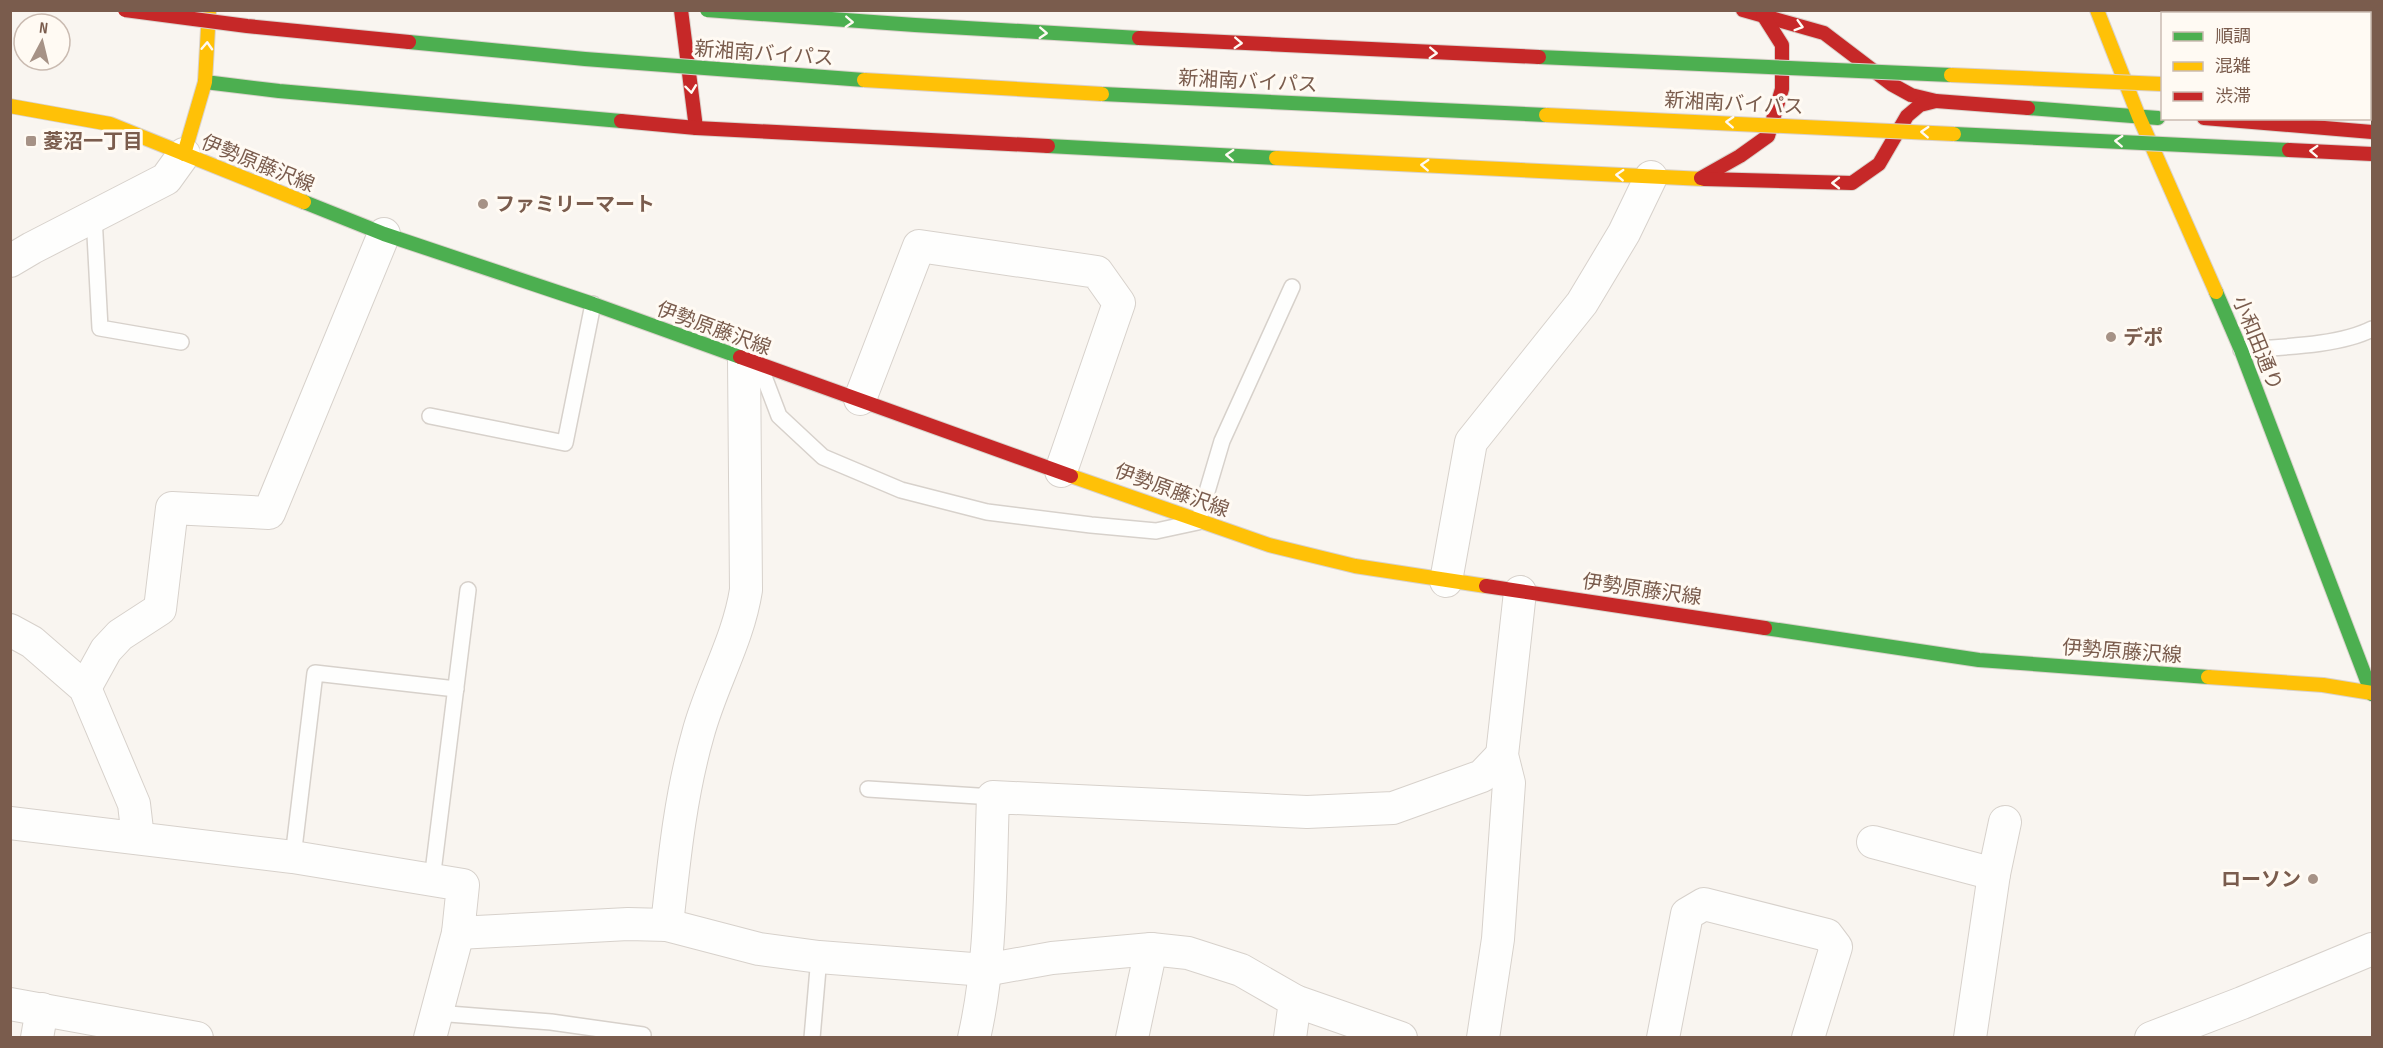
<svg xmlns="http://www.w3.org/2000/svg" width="2383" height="1048" viewBox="0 0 2383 1048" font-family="'Sofia Sans Condensed','Noto Sans JP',sans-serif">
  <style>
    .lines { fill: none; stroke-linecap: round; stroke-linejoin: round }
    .lane-casing { stroke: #d7d1cb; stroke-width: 18 }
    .street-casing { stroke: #d7d1cb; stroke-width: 34 }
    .fast-casing { stroke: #d9d2cb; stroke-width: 16 }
    .slow-casing { stroke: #d9d2cb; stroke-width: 16 }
    .jam-casing { stroke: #d9d2cb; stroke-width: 16 }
    .lane { stroke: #fefefd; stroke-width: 15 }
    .street { stroke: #fefefd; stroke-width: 32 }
    .fast { stroke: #4caf50; stroke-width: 14 }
    .slow { stroke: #ffc107; stroke-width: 14 }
    .jam { stroke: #c62828; stroke-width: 14 }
    .fast-bridge-casing { stroke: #dad1cc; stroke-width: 16; stroke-linecap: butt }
    .slow-bridge-casing { stroke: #dad1cc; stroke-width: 16; stroke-linecap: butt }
    .jam-bridge-casing { stroke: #dad1cc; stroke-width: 16; stroke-linecap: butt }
    .fast-bridge { stroke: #4caf50; stroke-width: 14 }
    .slow-bridge { stroke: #ffc107; stroke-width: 14 }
    .jam-bridge { stroke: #c62828; stroke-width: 14 }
    .oneway { stroke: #fffaf3 }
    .poi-dot { fill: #a69286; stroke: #fffaf3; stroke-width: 2 }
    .labels { text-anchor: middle; stroke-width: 6; stroke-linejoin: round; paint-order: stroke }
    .street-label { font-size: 20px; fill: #7a5c4d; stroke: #fffaf3 }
    .poi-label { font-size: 20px; font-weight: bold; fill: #7a5c4d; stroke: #fffaf3; text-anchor: start }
  </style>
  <rect width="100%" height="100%" fill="#f9f5f0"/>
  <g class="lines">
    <defs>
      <g id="lane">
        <path d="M 2225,10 L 2226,14"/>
        <path d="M 94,216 L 100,328 L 181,342"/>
        <path d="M 2241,350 C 2279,347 2339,346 2372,329"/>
        <path d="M 760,366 L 779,416 L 823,457 L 901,490 L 987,512 L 1091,525 L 1156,531 L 1198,522 L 1222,441 L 1292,287"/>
        <path d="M 430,416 L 565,443 L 593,304"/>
        <path d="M 868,789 L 993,797"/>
        <path d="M 293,857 L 315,673 L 456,689"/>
        <path d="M 432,880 L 468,590"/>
        <path d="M 436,1013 L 551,1022 L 643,1035"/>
        <path d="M 812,1038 L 819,957"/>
      </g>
      <g id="street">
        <path d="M 10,261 L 32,248 L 166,179 L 184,154"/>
        <path d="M 744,359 L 746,590 C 738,641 711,685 698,734 C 680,797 674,861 667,925 L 759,949 L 819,957 L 985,970 L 1052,958 L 1151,949 L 1188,953 L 1241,970 L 1295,1001 L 1290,1038"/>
        <path d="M 860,399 L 919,246 L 1097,272 L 1119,303 L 1061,471"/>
        <path d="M 1446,581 L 1471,442 L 1582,303 L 1624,233 L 1651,177"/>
        <path d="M 10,630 L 32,642 L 85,688 L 134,804 L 138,838"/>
        <path d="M 85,688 L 106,650 L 120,635 L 160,609 L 172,508 L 269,513 L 384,234"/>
        <path d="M 10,823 L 293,857 L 463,885 L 458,933 L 430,1038"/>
        <path d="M 1873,842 L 1994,874"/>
        <path d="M 458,933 L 628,924 L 667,925"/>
        <path d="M 1295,1001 L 1401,1038"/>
        <path d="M 10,1004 L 197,1038"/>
        <path d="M 37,1038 L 42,1009"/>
        <path d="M 974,1038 C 992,960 990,877 993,797 L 1307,812 L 1393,808 L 1482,776 L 1502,755"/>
        <path d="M 1132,1038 L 1151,949"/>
        <path d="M 1483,1038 L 1498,939 L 1509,783 L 1502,755 L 1520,592"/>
        <path d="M 1663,1038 L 1687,914 L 1704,904 L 1827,935 L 1836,947 L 1808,1038"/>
        <path d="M 1970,1038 L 1994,874 L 2005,822"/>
        <path d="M 2151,1038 L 2242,1003 L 2372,949"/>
      </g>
      <g id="fast">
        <path d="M 2370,57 L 2372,56"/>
        <path d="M 205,82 L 279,91 L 621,121"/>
        <path d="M 2370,93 L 2372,93"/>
        <path d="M 2028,108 L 2158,118"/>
        <path d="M 1048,146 L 1276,158"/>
        <path d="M 304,202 L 384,234 L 593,304 L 740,357"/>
        <path d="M 2216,292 L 2241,350 L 2372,694"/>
        <path d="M 1765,628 L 1979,660 L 2208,677"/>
      </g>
      <g id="slow">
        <path d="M 2097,10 L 2139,117 L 2216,292"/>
        <path d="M 10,106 L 110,124 L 304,202"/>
        <path d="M 184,154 L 205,82 L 209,10"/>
        <path d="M 1276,158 L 1704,179"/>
        <path d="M 1071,476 L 1269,545 L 1355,566 L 1486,586"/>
        <path d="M 2208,677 L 2323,685 L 2372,693"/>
      </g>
      <g id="jam">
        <path d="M 681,10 L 696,128"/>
        <path d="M 1743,10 L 1824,33 L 1891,84 L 1911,95 L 1936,101 L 2028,108"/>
        <path d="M 2204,118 L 2372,132"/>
        <path d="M 621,121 L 696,128 L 1048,146"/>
        <path d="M 1701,178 L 1740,156 L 1768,136 L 1782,89 L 1782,45 L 1763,15"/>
        <path d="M 1704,179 L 1852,183 L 1879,164 L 1907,116 L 1920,105 L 1936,101"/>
        <path d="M 740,357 L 1071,476"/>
        <path d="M 1486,586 L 1765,628"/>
      </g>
    </defs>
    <use href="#lane" class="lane-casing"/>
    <use href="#street" class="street-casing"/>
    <use href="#fast" class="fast-casing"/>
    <use href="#slow" class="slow-casing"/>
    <use href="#jam" class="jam-casing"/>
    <use href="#lane" class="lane"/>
    <use href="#street" class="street"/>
    <use href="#fast" class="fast"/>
    <use href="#slow" class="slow"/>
    <use href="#jam" class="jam"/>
    <defs>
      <g id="fast-bridge">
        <path d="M 707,10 L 915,25 L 1139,38"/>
        <path d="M 409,42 L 585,59 L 864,80"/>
        <path d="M 1539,57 L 1951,75"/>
        <path d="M 1102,94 L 1546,115"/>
        <path d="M 1954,134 L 2289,150"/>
      </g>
      <g id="slow-bridge">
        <path d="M 1951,75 L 2162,84"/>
        <path d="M 864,80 L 1102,94"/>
        <path d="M 1546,115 L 1954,134"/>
      </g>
      <g id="jam-bridge">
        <path d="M 125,10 L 247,26 L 409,42"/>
        <path d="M 1139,38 L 1539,57"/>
        <path d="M 2289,150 L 2372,154"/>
      </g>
    </defs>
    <use href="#fast-bridge" class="fast-bridge-casing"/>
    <use href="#slow-bridge" class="slow-bridge-casing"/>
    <use href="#jam-bridge" class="jam-bridge-casing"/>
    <use href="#fast-bridge" class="fast-bridge"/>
    <use href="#slow-bridge" class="slow-bridge"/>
    <use href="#jam-bridge" class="jam-bridge"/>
  </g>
  <defs><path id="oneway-chevron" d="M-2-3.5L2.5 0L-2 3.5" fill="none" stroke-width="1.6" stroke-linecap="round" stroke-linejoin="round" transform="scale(1.5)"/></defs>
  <g class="oneway">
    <use href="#oneway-chevron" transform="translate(849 22) rotate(3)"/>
    <use href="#oneway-chevron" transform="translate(1799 26) rotate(16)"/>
    <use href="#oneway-chevron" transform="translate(1043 33) rotate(3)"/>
    <use href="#oneway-chevron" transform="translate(1238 43) rotate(3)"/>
    <use href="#oneway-chevron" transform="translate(207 46) rotate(-87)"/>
    <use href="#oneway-chevron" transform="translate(1433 53) rotate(3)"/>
    <use href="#oneway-chevron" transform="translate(691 89) rotate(83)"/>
    <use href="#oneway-chevron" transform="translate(1730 122) rotate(-177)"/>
    <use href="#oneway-chevron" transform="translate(1925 132) rotate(-177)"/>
    <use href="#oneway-chevron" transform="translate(2119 141) rotate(-177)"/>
    <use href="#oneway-chevron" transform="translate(2314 151) rotate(-177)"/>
    <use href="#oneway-chevron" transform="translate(1230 155) rotate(-177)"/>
    <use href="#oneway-chevron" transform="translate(1425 165) rotate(-177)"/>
    <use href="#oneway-chevron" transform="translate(1620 175) rotate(-177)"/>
    <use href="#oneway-chevron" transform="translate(1836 183) rotate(-180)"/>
  </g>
  <g class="poi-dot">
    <rect x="25" y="135" width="12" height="12" rx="3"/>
    <circle cx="483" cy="204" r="6"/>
    <circle cx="2111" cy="337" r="6"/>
    <circle cx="2313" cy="879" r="6"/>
  </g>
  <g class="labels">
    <g class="street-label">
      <text transform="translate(764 53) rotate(4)" y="7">新湘南バイパス</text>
      <text transform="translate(1248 81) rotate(3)" y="7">新湘南バイパス</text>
      <text transform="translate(1734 103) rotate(3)" y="7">新湘南バイパス</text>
      <text transform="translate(258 163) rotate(22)" y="7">伊勢原藤沢線</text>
      <text transform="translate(714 328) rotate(20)" y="7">伊勢原藤沢線</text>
      <text transform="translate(2258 343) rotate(68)" y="7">小和田通り</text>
      <text transform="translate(1172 490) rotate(20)" y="7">伊勢原藤沢線</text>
      <text transform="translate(1642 589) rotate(8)" y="7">伊勢原藤沢線</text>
      <text transform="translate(2122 651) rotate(4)" y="7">伊勢原藤沢線</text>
    </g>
    <g class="poi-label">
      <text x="43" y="148">菱沼一丁目</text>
      <text x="495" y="211">ファミリーマート</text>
      <text x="2123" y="344">デポ</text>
      <text x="2301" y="886" text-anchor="end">ローソン</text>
    </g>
  </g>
  <rect width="2383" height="1048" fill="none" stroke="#7a5c4d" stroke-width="24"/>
  <rect x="2161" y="12" width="210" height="108" fill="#fffaf3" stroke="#cabbb1" stroke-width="1.5"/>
  <rect x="2173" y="32" width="30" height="9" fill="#4caf50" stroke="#cabbb1" stroke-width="1.5"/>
  <text x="2215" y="42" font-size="18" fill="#7a5c4d">順調</text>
  <rect x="2173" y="62" width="30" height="9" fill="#ffc107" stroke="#cabbb1" stroke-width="1.5"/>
  <text x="2215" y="72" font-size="18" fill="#7a5c4d">混雑</text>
  <rect x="2173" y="92" width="30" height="9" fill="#c62828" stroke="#cabbb1" stroke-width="1.5"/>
  <text x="2215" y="102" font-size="18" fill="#7a5c4d">渋滞</text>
  <g transform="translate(42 42) rotate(7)"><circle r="28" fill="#fffaf3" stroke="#cabbb1" stroke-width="1.5"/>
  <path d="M0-4.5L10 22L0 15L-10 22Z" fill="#a69286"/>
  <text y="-9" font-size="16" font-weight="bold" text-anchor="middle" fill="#7a5c4d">N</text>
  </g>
</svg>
